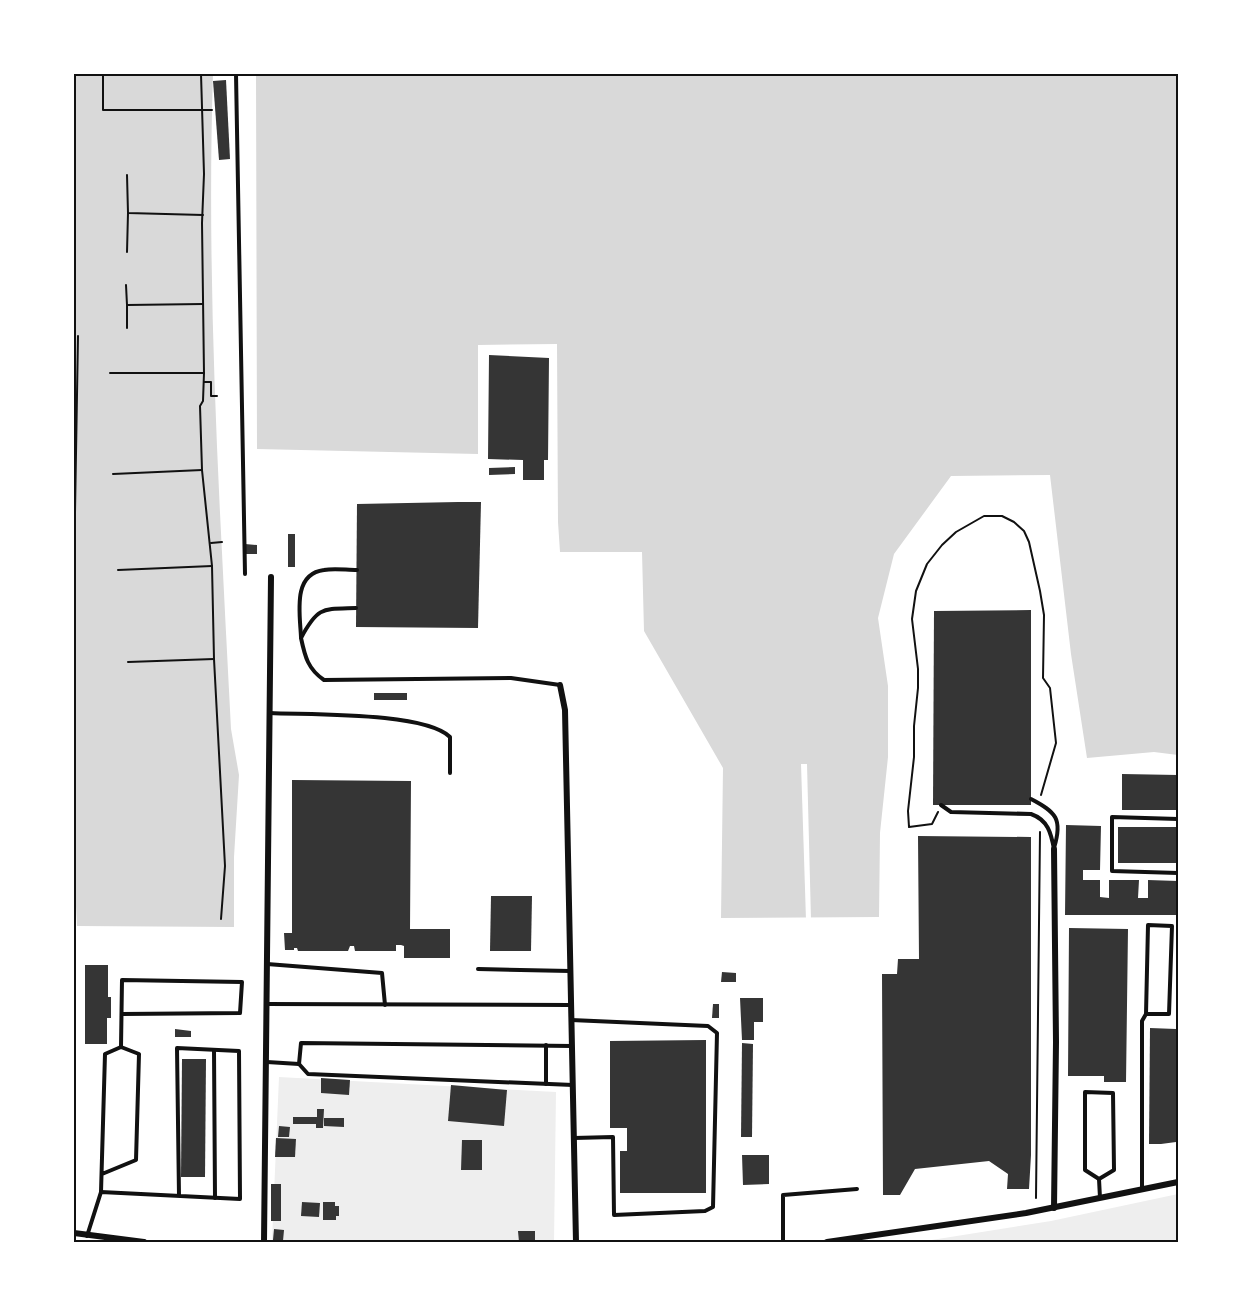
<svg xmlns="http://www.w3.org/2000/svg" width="1252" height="1316" font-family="Jost,sans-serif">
  <rect width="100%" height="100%" fill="#fff"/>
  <g fill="#eee">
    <path d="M 279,1077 L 556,1092 L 554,1242 L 272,1241 Z"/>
    <path d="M 1178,1194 L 1178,1242 L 919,1242 L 1051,1221 Z"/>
  </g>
  <g fill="#d9d9d9">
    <path d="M 74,74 L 213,74 C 206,292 220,511 231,729 L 239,775 L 234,857 L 234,927 L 77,926 L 74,866 Z"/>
    <path d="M 256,74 L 1178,74 L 1178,755 L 1154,752 L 1087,758 L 1071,654 L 1050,475 L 951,476 L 894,554 L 878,618 L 888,686 L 888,757 L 880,833 L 879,917 L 721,918 L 723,768 L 644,631 L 642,552 L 560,552 L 558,522 L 557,344 L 478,345 L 478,454 L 257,449 Z"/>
  </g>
  <path fill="#fff" d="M 801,764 L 807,764 L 811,920 L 806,920 Z"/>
  <g fill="#353535">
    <path d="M 226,80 L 230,159 L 219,160 L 213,81 Z"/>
    <path d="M 489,355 L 549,358 L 548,460 L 544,460 L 544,480 L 523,480 L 523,460 L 488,459 Z"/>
    <path d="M 515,467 L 515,474 L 489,475 L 489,468 Z"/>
    <path d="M 458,502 L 481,502 L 478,628 L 356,627 L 357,504 Z"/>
    <rect x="288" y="534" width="7" height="33"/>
    <path d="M 245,544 L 257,545 L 257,554 L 245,554 Z"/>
    <path d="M 1031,610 L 1031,805 L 933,805 L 934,611 Z"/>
    <rect x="374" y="693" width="33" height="7"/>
    <path d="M 1122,774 L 1178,775 L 1178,810 L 1122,810 Z"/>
    <path d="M 292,780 L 411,781 L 410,929 L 450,929 L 450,958 L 404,958 L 404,946 L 401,945 L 396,945 L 396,951 L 355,951 L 354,946 L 350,946 L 348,951 L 298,951 L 297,948 L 294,948 L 294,950 L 285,950 L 284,933 L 292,933 Z"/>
    <path d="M 1066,825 L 1101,826 L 1100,870 L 1083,870 L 1083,880 L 1100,880 L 1100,897 L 1109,898 L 1109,880 L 1139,880 L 1138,898 L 1148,898 L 1148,880 L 1178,881 L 1178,915 L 1065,915 Z"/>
    <rect x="1118" y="827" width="60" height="36"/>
    <path d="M 918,836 L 1031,837 L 1031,1155 L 1029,1189 L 1007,1189 L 1008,1174 L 989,1161 L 915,1169 L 900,1195 L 883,1195 L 882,974 L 897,974 L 898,959 L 919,959 Z"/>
    <path d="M 491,896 L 532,896 L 531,951 L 490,951 Z"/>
    <path d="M 1069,928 L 1128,929 L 1126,1082 L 1104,1082 L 1104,1076 L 1068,1076 Z"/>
    <path d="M 85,965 L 108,965 L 108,997 L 111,997 L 111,1018 L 107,1018 L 107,1044 L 85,1044 Z"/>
    <path d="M 722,972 L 736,973 L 736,982 L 721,982 Z"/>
    <path d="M 740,998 L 763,998 L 763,1022 L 754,1022 L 754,1040 L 742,1040 Z"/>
    <path d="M 713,1004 L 719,1004 L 719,1018 L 712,1018 Z"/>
    <path d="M 1150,1028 L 1176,1029 L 1177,1035 L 1176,1142 L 1161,1144 L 1149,1144 Z"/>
    <path d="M 175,1029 L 191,1031 L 191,1037 L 175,1037 Z"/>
    <path d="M 706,1040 L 706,1193 L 620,1193 L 620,1151 L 627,1151 L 627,1128 L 610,1128 L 610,1041 Z"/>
    <path d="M 742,1043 L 753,1044 L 752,1137 L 741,1137 Z"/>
    <path d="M 182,1059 L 206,1059 L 205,1177 L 181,1177 Z"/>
    <path d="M 321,1078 L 350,1080 L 349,1095 L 321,1093 Z"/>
    <path d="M 451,1085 L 507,1090 L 504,1126 L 448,1121 Z"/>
    <path d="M 317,1109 L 324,1109 L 323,1128 L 316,1128 L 316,1124 L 293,1124 L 293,1117 L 317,1117 Z"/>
    <path d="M 324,1118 L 344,1118 L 344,1127 L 324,1126 Z"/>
    <path d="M 279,1126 L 290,1127 L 289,1137 L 278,1137 Z"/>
    <path d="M 276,1138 L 296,1139 L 295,1157 L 275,1157 Z"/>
    <path d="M 462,1140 L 482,1140 L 482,1170 L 461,1170 Z"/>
    <path d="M 742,1155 L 769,1155 L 769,1184 L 743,1185 Z"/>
    <rect x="271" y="1184" width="10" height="37"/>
    <path d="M 302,1202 L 320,1203 L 319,1217 L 301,1216 Z"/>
    <path d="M 323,1202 L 335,1202 L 335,1206 L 339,1206 L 339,1216 L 336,1216 L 336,1220 L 323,1220 Z"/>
    <path d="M 274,1229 L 284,1230 L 283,1241 L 273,1240 Z"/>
    <path d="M 518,1231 L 535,1231 L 535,1242 L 519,1242 Z"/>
  </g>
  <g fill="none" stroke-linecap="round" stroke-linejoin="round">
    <g stroke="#111" stroke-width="2">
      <path d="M 103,74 L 103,110 L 212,110"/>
      <path d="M 201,74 L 204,174 L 202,223 L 204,373 L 203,401 L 200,406 L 202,470 L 212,566 L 214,659 L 225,866 L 221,919"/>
      <path d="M 127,175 L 128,213 L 203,215"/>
      <path d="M 127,252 L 128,213"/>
      <path d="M 126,285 L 127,305 L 203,304"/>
      <path d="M 127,305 L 127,328"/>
      <path d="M 110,373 L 204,373"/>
      <path d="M 204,382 L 211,382 L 211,396 L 217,396"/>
      <path d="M 113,474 L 202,470"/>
      <path d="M 211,543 L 222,542"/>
      <path d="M 118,570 L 212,566"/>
      <path d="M 74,571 L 78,336"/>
      <path d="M 128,662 L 214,659"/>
      <path d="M 938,812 L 932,824 L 909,827 L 908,811 L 914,757 L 914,726 L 918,688 L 918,669 L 912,619 L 916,591 L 927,564 L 942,545 L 956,532 L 984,516 L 1002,516 L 1014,522 L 1024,531 L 1029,542 L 1040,591 L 1044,615 L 1043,678 L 1050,688 L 1056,743 L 1041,795"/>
      <path d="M 1036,1198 L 1040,832"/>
    </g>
    <g stroke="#111" stroke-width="4">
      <path d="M 236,74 L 245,574"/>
      <path d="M 356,608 C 323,609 318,606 301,638 C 305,657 308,669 324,680 L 511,678 L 560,685"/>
      <path d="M 301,637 C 300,614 292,574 324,570 C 334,568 346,570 357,570"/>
      <path d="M 270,713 C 310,715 424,712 450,737 L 450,773"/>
      <path d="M 1031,799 C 1056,812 1063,819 1054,848"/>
      <path d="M 941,805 L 951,812 L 1031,814 C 1048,820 1051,833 1054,849"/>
      <path d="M 1178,819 L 1112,817 L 1112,871 L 1178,873"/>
      <path d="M 267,964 L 382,973 L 385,1005"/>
      <path d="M 478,969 L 570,971"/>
      <path d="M 266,1004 L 570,1005"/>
      <path d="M 571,1020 L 708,1026 L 717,1033 L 713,1207 L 705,1211 L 614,1215 L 613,1137 L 574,1138"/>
      <path d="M 546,1045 L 546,1084"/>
      <path d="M 121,1047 L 122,980 L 242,982 L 240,1013 L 122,1014"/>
      <path d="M 214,1050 L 215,1198"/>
      <path d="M 267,1062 L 299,1064 L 308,1074 L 573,1085"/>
      <path d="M 299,1064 L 301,1043 L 572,1046"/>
      <path d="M 1085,1092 L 1113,1093 L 1114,1170 L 1099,1179 L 1085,1170 Z"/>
      <path d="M 1099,1179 L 1100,1198"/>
      <path d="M 1142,1189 L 1142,1021 L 1146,1014 L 1148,925 L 1172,926 L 1169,1014 L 1146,1014"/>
      <path d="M 101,1192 L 105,1054 L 121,1047 L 139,1054 L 136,1160 L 102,1174"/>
      <path d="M 87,1236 L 101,1192 L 240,1199 L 239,1051 L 177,1048 L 179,1196"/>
      <path d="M 783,1242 L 783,1195 L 857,1189"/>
    </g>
    <g stroke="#111" stroke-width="6">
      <path d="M 560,685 L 565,710 L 576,1242"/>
      <path d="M 1054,1208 L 1056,1042 L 1054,849"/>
      <path d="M 74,1233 L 144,1242"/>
      <path d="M 264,1242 L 271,577"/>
      <path d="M 827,1242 L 1026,1213 L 1178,1182"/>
    </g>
  </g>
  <rect width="1252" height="1316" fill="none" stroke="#ffffff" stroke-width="150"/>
  <rect x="75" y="75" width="1102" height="1166" fill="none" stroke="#111" stroke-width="2"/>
</svg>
